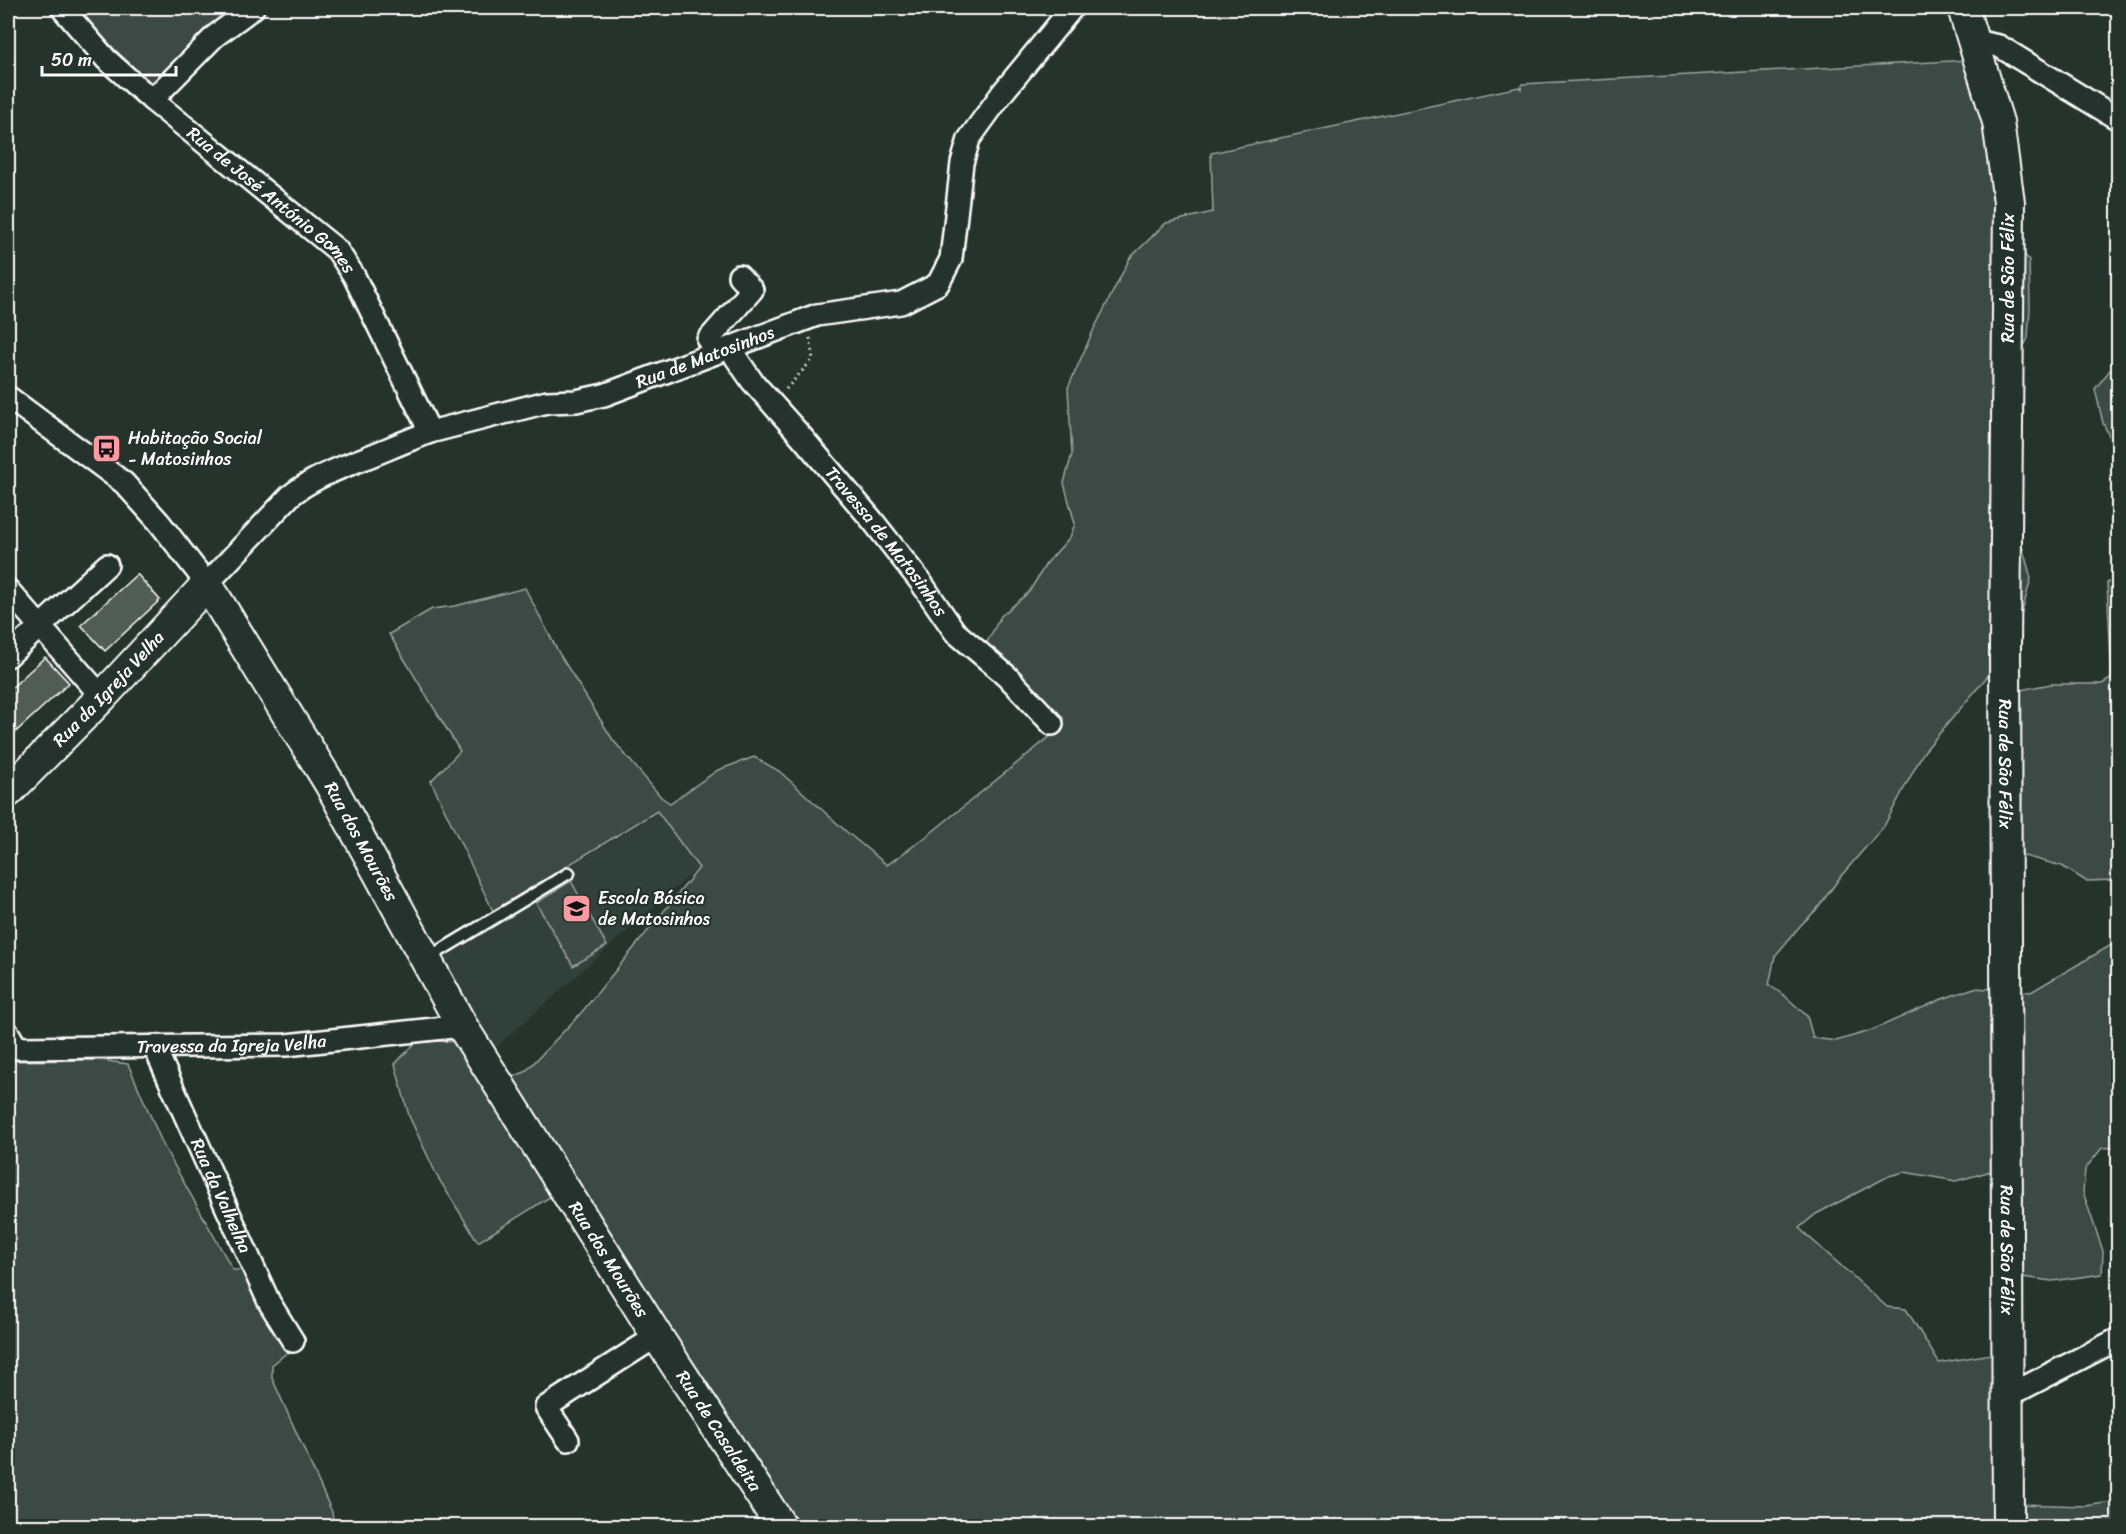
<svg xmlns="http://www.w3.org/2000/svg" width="2126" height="1534" font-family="Sriracha,sans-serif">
  <rect width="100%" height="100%" fill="#26332d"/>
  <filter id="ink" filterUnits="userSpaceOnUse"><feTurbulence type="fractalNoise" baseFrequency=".0167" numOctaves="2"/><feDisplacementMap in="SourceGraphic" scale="12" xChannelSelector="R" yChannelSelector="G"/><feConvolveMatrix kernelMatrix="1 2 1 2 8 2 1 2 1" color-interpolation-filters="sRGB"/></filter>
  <g filter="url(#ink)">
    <path fill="#333f3a" d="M 658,813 L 698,868 L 492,1051 L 434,948 Z"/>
    <g fill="#3e4944" stroke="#9ea4a2" stroke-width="1.5">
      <path d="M 72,8 L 246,8 L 159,92 Z"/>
      <path d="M 1988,59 L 2025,255 L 2029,260 L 2030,308 L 2028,338 L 2012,369 L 2007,493 L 2031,578 L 2013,646 L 1923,753 L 1884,826 L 1841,876 L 1817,909 L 1800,926 L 1775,956 L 1769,985 L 1785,996 L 1807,1016 L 1813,1038 L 1836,1041 L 1870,1031 L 1942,999 L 1974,988 L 2031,992 L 2118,941 L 2118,1147 L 2102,1148 L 2085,1169 L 2083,1192 L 2103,1251 L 2102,1274 L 2052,1281 L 2022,1277 L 2013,1165 L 1956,1181 L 1904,1172 L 1889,1176 L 1816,1214 L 1799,1228 L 1887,1307 L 1906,1309 L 1939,1363 L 1996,1353 L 2019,1504 L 2086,1506 L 2118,1501 L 2118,1526 L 2019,1526 L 1996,1519 L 1989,1526 L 798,1526 L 633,1270 L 572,1183 L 478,1242 L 437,1176 L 409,1116 L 395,1064 L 418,1040 L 459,1042 L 510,1078 L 525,1072 L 581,1013 L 699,868 L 657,811 L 493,911 L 431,781 L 460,751 L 389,634 L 432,609 L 455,606 L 525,588 L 560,655 L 613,740 L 661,797 L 670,803 L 718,770 L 754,757 L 779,771 L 849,834 L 887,865 L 927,836 L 1053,734 L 1059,713 L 986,644 L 1001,616 L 1029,592 L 1046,564 L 1070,537 L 1075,524 L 1064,483 L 1072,454 L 1068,388 L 1093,331 L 1130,258 L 1166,223 L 1213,212 L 1211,153 L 1519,87 L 1521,89 L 1522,84 Z"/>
      <path d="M 2110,370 L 2118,370 L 2118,454 L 2103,423 L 2095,389 Z"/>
      <path d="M 2118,576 L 2118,880 L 2086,881 L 2062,866 L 2020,855 L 2015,691 L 2051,684 L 2102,684 L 2112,678 L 2107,583 Z"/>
      <path d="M 571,881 L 607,946 L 573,966 L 536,903 Z"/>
      <path d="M 8,1053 L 11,1061 L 100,1060 L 128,1064 L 164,1147 L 233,1270 L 246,1270 L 290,1350 L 272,1365 L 272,1378 L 332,1512 L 334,1526 L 8,1526 Z"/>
    </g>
    <g fill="#515c57" stroke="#fff" stroke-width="1.5">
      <path d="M 137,574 L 160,600 L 105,651 L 81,625 Z"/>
      <path d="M 45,657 L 69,683 L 8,739 L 8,691 Z"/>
    </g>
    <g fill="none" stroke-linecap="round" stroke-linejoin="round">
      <defs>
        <path id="lane" d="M 428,958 L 569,873"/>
        <g id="street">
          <path id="s1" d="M 62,8 L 106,59 L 152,100 L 337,250 L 354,276 L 430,432"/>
          <path d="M 1974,41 L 1999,46 L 2118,119"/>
          <path d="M 152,100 L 215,36 L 253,8"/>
          <path d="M 708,340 L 752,290 L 739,276"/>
          <path id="s2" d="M 730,349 L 752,381 L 801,436 L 872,520 L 920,581 L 955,632 L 1007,676 L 1052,724"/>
          <path id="s3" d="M 8,397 L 124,483 L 159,522 L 207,584 L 290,496 C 311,479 335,470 360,460 C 383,451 406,441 430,432 L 547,402 L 576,401 L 604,395 L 817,315 L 901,303 L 938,284 L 951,259 L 962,163 L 969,139 L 1003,92 L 1072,8"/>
          <path d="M 8,590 L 102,697"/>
          <path d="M 8,656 L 107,565"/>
          <path id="s4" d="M 8,1033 L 17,1048 L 286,1045 L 462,1026"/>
          <path id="s5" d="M 154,1046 L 269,1302 L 293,1341"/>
          <path d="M 2006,1397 L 2118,1339"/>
          <path d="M 568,1440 L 546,1407 L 657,1336"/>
        </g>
        <g id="secondary">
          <path id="s6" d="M 1963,8 L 1998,122 L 2009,202 L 2005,648 L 2008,1526"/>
          <path id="s7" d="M 8,792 L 102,697 L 207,584 L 330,784 L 462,1026 L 657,1336 L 781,1526"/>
        </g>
      </defs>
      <use href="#lane" stroke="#fff" stroke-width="15"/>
      <use href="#street" stroke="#fff" stroke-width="26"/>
      <use href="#secondary" stroke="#fff" stroke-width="34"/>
      <path stroke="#fff" stroke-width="3" stroke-dasharray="1.5 4.5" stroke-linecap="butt" d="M 786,389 L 813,359 L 810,338"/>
      <use href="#lane" stroke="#26332d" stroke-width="10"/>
      <use href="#street" stroke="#26332d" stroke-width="21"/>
      <use href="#secondary" stroke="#26332d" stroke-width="30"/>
    </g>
  </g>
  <defs>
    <symbol id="bus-square" viewBox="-11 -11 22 22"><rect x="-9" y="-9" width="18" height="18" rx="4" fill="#ff9aa2" stroke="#26332d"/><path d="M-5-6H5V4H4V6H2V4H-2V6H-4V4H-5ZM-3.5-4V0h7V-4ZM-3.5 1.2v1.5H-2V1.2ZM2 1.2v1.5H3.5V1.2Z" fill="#111"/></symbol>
    <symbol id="school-square" viewBox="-11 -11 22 22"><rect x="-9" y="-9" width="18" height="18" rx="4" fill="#ff9aa2" stroke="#26332d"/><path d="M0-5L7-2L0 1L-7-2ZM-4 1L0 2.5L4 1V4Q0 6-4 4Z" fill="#111"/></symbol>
  </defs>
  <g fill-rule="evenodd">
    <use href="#bus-square" x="90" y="432" width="33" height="33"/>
    <use href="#school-square" x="560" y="892" width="33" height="33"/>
  </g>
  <g text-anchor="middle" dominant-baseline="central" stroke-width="4.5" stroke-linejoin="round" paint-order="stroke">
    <g font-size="18" fill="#fff" stroke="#26332d">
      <text stroke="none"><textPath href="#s1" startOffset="285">Rua de José António Gomes</textPath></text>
      <text transform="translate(2008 278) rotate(-90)">Rua de São Félix</text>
      <text stroke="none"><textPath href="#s3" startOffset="837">Rua de Matosinhos</textPath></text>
      <text stroke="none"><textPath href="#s2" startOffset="248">Travessa de Matosinhos</textPath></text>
      <text stroke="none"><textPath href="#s7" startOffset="144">Rua da Igreja Velha</textPath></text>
      <text stroke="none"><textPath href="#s6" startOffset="762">Rua de São Félix</textPath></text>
      <text stroke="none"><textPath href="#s7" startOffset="588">Rua dos Mourões</textPath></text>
      <text stroke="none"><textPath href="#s4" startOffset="232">Travessa da Igreja Velha</textPath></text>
      <text stroke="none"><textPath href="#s5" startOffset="164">Rua da Valhelha</textPath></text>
      <text stroke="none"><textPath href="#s6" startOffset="1248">Rua de São Félix</textPath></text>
      <text stroke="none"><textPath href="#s7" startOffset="1074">Rua dos Mourões</textPath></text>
      <text stroke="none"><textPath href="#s7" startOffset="1278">Rua de Casaldeita</textPath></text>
    </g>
    <g font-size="18" fill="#fff" stroke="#26332d" text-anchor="start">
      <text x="128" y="438">Habitação Social<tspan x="128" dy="21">- Matosinhos</tspan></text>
      <text x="598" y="898">Escola Básica<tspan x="598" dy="21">de Matosinhos</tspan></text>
    </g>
  </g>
  <rect width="2126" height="1534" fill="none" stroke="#26332d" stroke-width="30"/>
  <rect x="15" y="15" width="2096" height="1504" fill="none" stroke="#fff" stroke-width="2" filter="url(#ink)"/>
  <path d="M42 66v9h134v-9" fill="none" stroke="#ffffff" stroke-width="3"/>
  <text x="51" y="66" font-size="18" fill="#ffffff" stroke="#26332d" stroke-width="4.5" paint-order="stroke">50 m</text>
</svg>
